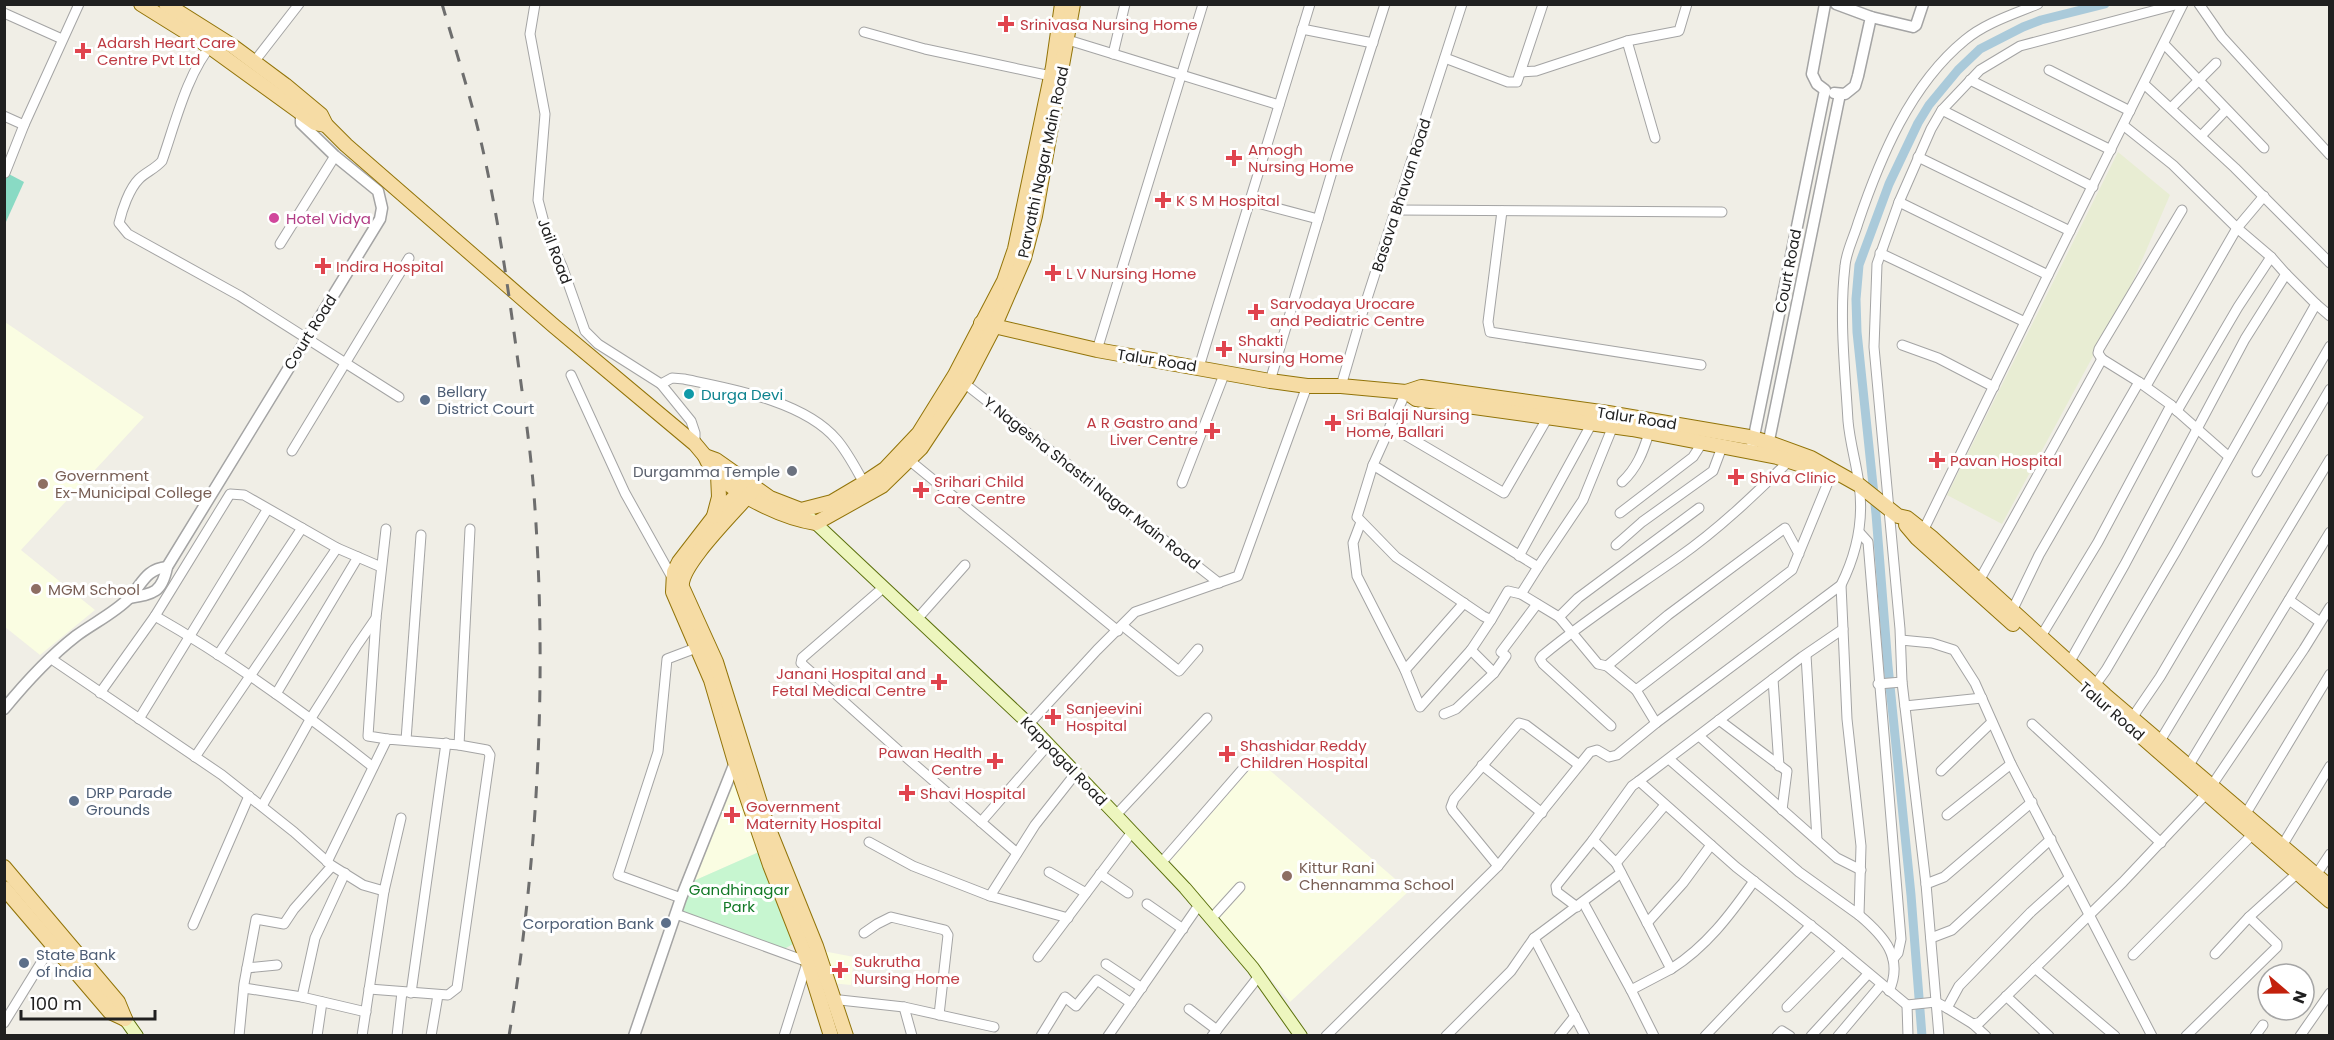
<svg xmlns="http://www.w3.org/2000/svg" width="2334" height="1040" font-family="Poppins,sans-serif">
  <rect width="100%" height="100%" fill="#f0eee6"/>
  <g fill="#fafde2">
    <path d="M 5,322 L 144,417 L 21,550 L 95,610 L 40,655 L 5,627 Z"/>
    <path d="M 1258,760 L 1409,891 L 1290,1002 L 1170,861 Z"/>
    <path d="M 733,777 L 759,852 L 689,883 Z"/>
    <path d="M 823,951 L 854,957 L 851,985 L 831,983 Z"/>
  </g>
  <path fill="#e8edd3" d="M 2118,152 L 2170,195 L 2130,288 L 2002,524 L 1947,495 Z"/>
  <path fill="#c7f6d0" d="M 759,852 L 795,943 L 784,949 L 678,912 L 689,883 Z"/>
  <path fill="#89dac4" d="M 5,172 L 24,182 L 5,224 Z"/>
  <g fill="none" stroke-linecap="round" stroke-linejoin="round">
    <path stroke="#aacada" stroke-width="9" d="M 1922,1036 L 1911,895 L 1888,666 L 1876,514 L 1857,332 L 1856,299 L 1859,265 L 1889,184 L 1918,123 L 1929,105 L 1958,70 L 1980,49 L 2023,27 L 2041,20 L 2105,4"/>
    <defs>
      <g id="minor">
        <path d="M 535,4 L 530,34 L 545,114 L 538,200 L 547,234 L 562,266 L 585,331 L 598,344 L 661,384 L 691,421 L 695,433 L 695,444"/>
        <path d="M 2199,4 L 2222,37 L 2330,155"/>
        <path d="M 4,13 L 62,39"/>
        <path d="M 1302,29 L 1373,43"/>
        <path d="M 864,32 L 925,49 L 1051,76"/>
        <path d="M 1068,40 L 1279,105"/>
        <path d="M 1627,41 L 1655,138"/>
        <path d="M 213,43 C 187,73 175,124 162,161 C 155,169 146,172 139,179 C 129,189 122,210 119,223 L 128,234 L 240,296 L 399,397"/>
        <path d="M 2164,44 L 2264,148"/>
        <path d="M 1113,54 L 1125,4"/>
        <path d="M 1445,58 L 1508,82 L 1517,82 L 1543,4"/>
        <path d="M 254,62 L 299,4"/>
        <path d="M 2049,70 L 2130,111"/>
        <path d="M 1522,72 L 1536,71 L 1627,41 L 1679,31 L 1687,4"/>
        <path d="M 1970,80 L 2111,150"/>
        <path d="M 2144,84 L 2235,168 L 2330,263"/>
        <path d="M 2171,108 L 2216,63"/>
        <path d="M 1942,110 L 2093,187"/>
        <path d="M 4,116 L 24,125"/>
        <path d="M 2123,125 L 2173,165 L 2237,228 L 2264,196"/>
        <path d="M 2201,136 L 2226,110"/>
        <path d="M 1918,157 L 2070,231"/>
        <path d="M 5,173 L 24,125 L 79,4"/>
        <path d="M 1250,201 L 1318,219"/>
        <path d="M 1899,202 L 2048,275"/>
        <path d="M 1396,210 L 1722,212"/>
        <path d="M 1502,211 L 1488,322 L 1490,332 L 1701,365"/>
        <path d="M 280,244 L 335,156"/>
        <path d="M 1880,253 L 2025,322"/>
        <path d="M 2316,304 L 2330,316"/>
        <path d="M 1902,345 L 1938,358 L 1994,387"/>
        <path d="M 1097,350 L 1203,4"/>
        <path d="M 2102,359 L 2098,353 L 2099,349 L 2182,210"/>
        <path d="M 1199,367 L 1310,4"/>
        <path d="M 571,375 L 625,493 L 673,579"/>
        <path d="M 1270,381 L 1337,155 L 1385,4"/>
        <path d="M 964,383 L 1219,583"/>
        <path d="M 661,384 L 672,378 L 684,379 C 732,389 804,401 837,440 C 848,453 856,469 864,483"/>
        <path d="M 1341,386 L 1362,314 L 1462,4"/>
        <path d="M 2146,386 L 2237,228 L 2271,257"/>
        <path d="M 1406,392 L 1373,465 L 1538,567 L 1583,500 L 1613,426"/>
        <path d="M 2177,411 L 2228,456"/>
        <path d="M 1390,426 L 1504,493 L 1548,417"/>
        <path d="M 292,451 L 409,258"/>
        <path d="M 909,460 L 1118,631"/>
        <path d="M 1373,465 L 1357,517 L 1396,557 L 1483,616 L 1491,620 L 1508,591 L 1521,594 L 1538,567"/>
        <path d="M 2257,472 L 2330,346"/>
        <path d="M 1622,482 C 1637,468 1643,452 1649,433"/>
        <path d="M 1182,483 L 1225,372"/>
        <path d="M 1620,513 L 1693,457 L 1702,443"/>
        <path d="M 1361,522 L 1353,543 L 1357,576 L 1405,670 L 1420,707 L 1471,650"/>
        <path d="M 1923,531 L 2048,275 L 2183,4"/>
        <path d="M 1859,532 L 1868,542 L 1901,939 L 1898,953 L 1893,959"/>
        <path d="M 1616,545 L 1642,522 L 1713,471 L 1722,447"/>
        <path d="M 1799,554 L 1785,528 L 1668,615 L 1607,666 L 1636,690 L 1792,570 L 1831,475"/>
        <path d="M 1519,556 L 1592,423"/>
        <path d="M 1979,581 L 2102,359 L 2139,382 L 2171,405"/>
        <path d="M 1841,585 L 1843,629"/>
        <path d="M 884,587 L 802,658 L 801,663 L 907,758 L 1017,853"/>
        <path d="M 1521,594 L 1559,617 L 1598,664 L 1607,666"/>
        <path d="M 2289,600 L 2320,622"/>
        <path d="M 2012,611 L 2039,555 L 2139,382"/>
        <path d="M 155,616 C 232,660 304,712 373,767"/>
        <path d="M 1559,617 L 1578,598 L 1699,508"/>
        <path d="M 376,618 L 368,736 L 387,739"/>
        <path d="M 918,618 L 965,565"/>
        <path d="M 1491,620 L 1471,650 L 1494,673 L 1506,656 L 1501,652 L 1537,604"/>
        <path d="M 1123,626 L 1179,671 L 1198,649"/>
        <path d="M 2040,638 L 2098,542 L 2171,405 L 2177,411 L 2238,307 L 2271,257 L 2286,274"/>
        <path d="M 1901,640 L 1932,643 L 1954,650 L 1975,683 L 2011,764 L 2152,1036"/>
        <path d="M 218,655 L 302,528"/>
        <path d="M 1806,655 L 1817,840"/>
        <path d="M 50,658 L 222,775 L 294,832 L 331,865 L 363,885 L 384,891"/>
        <path d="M 2069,663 L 2125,564 L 2245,339 L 2286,274 L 2316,304 L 2176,551 L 2106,670 L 2090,692"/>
        <path d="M 1405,670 L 1464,603"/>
        <path d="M 1773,679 L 1779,766"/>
        <path d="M 1878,684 L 1902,682"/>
        <path d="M 1636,690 L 1656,723"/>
        <path d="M 100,693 L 155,616 L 230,494 L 244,495 L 337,548 L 381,567"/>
        <path d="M 276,694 L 358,557"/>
        <path d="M 1905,706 L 1982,698"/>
        <path d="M 1444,714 L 1456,709 L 1494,673"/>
        <path d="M 2132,718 L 2160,677 L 2330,389"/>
        <path d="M 139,719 L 267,510"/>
        <path d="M 1719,720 L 1787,771 L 1782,810"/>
        <path d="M 1029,724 L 1097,650 L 1135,612 L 1238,576 L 1307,386"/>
        <path d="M 2032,724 L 2161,843"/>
        <path d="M 1611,726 L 1543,664 L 1540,659 L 1542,656 C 1585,620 1632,590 1679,557 C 1719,529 1754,495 1789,461"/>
        <path d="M 1699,736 L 1837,858 L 1861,870"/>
        <path d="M 406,740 L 421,535"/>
        <path d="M 2160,741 L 2330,459"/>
        <path d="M 459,745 L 470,529"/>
        <path d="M 195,757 L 337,548"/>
        <path d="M 1669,759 L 1799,872 L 1859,915 L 1861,846 L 1847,719 L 1843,629 L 1802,657 L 1639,781 L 1736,867 L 1823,935 L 1907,1005 L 1936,1002 L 1947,1008 L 1959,986 L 2031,912 L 2069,878"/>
        <path d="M 1482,765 L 1542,813"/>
        <path d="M 2189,765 L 2330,532"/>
        <path d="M 1941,771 L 1992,722"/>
        <path d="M 1639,781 L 1632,786 L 1593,840 L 1616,863 L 1665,805"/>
        <path d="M 262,806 L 311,718 L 356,647 L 376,618 L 386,529"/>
        <path d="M 1116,815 L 1207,718"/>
        <path d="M 1947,815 L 2011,764"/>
        <path d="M 2245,815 L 2330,674"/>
        <path d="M 981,822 L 1048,745"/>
        <path d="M 869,842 L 913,866 L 990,896 L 1035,825 L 1076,773"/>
        <path d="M 2282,846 L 2330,766"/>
        <path d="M 327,862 L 387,739 L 459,745 L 487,750 L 490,755 L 457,988 L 448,995 L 369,989"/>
        <path d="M 1161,863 L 1248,763"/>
        <path d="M 1616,863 L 1671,969 C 1706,947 1730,915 1754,881"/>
        <path d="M 1498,866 L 1453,811 L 1451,807 L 1454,799 L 1519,723 L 1526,725 L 1579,765"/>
        <path d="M 1049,872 L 1086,893"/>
        <path d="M 1100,874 L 1128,893"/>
        <path d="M 2316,875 L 2330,854"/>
        <path d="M 1926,884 L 1944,877 L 2032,802"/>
        <path d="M 990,896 L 1068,918"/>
        <path d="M 681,898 L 618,875 L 658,752 L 667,659 L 696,648"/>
        <path d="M 1583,902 L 1631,990"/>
        <path d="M 1147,904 L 1183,929"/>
        <path d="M 1577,907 L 1557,892 L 1556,886 L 1593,840"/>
        <path d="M 676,914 L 808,962"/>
        <path d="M 1859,915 C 1884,936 1904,958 1889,991"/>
        <path d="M 1211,919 L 1240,887"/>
        <path d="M 1647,923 L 1683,883 L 1711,845"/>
        <path d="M 193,925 L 249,796"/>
        <path d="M 864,933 L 877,924 L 891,917 L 945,930 L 948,935 L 939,1015"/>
        <path d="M 1931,938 L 1952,930 L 2051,839"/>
        <path d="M 2215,954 L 2249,917 L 2301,870"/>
        <path d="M 2133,955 L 2253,834"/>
        <path d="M 1038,957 L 1132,832"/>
        <path d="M 1106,964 L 1142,988"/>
        <path d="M 247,968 L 277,965"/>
        <path d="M 2035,968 L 2115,1036"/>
        <path d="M 244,988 L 302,997 L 366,1012"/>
        <path d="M 411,993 L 446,743"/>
        <path d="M 2006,996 L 2049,1036"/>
        <path d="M 302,997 L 315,938 L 345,873"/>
        <path d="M 831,999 L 904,1007 L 994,1027"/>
        <path d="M 1907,1005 L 1908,1036"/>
        <path d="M 904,1007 L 912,1036"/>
        <path d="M 1787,1007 L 1842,951"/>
        <path d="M 1947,1008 L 1973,1024 L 1980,1022 L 2123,882 L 2206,794 L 2304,649 L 2330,607"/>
        <path d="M 1189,1009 L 1217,1030"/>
        <path d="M 4,1023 L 52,945"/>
        <path d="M 1973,1024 L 1986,1036"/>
        <path d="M 239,1036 L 244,984 L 256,919 L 284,924 L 294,909 L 332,866"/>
        <path d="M 317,1036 L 322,1002"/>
        <path d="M 362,1036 L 384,891 L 401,818"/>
        <path d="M 397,1036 L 402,992"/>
        <path d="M 431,1036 L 438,995"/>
        <path d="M 784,1036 L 807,963"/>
        <path d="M 1041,1036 L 1065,997 L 1076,1006 L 1097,980 L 1131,1003"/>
        <path d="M 1108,1036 L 1199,905"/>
        <path d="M 1212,1036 L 1259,976"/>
        <path d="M 1326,1036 L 1498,866 L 1590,752 L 1597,750 L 1609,757 L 1617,755 L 1656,723 L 1841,585 C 1857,553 1864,519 1859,484 C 1856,462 1850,443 1848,421 C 1845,369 1839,318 1845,266 C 1846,252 1854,237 1858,223 C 1880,158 1910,85 1965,40 C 1985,23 2014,14 2038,4"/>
        <path d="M 1446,1036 L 1511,971 L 1534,938"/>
        <path d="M 1559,1036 L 1575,1016"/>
        <path d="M 1585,1036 L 1534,938 L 1621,873"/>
        <path d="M 1654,1036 L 1631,990 L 1671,969"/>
        <path d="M 1705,1036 L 1811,925"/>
        <path d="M 1777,1036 L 1782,1031 L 1790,1036"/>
        <path d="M 1811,1036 L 1868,974"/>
        <path d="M 1838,1036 L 1881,985"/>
        <path d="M 1939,1036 L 1926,884 L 1902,682 L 1900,629 L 1874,347 L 1877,264 L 1899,202 L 1931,129 L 1942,110 L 1980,70 L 2020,46 L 2179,4"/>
        <path d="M 2186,1036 L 2277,947 L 2277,944 L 2249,917"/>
        <path d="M 2255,1036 L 2263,1025"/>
        <path d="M 2300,1036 L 2330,993"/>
      </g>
      <g id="tertiary">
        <path d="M 1871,17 L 1913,27 L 1916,25 L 1923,4"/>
        <path d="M 1834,93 L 1845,94 L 1855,86 L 1858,76 L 1871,17 L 1836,4"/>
        <path d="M 1752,446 L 1825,90 L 1817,84 L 1812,74 L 1825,4"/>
        <path d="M 1767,450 L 1840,94"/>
        <path d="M 129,598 C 153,594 162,593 167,567 L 380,219 L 382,208 L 378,191 L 335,156 L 301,123 L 301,113"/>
        <path d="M 4,709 C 26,682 49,657 76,636 C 92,624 116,612 129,598 C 142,585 145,569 167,567"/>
        <path d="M 634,1036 L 681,898 L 736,760"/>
      </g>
      <g id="secondary">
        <path d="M 809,517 L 1029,724 L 1116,815 L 1185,888 L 1253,968 L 1301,1036"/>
        <path d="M 125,1019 L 137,1036"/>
      </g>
      <g id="primary">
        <path d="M 141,4 L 210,47 L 315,123 L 326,125"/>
        <path d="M 166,4 L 231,45 L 285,85 L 321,115 L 326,125 L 346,145 L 554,326 L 695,444 L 705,456 L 716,460 L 770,498 L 801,510 L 832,502 L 864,483 L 885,469 L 919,433 L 955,375 L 1004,281 L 1015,249 L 1053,67 L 1062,4"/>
        <path d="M 981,323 L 1097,350 L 1270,381 L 1307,386 L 1341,386 L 1406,392 L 1421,387 L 1608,413 L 1749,437 L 1770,443 L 1811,458 L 1859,485 L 1898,516 L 1907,518 L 1931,537 L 2105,695 L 2330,887"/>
        <path d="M 1406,392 L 1416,399 L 1632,429 L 1777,457 L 1823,472"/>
        <path d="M 705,456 C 718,489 782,518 816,523 L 882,486 L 921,448 L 968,377 L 994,327 L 1024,258 L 1035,216 L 1073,4"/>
        <path d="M 746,486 L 713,518 L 679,562 L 674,572 L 673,592 L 711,680 L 735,762 L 770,865 L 808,962 L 831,1036"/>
        <path d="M 753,490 C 738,509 679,565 682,587 L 716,662 L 766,822 L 816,946 L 846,1036"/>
        <path d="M 714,516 L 719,497 L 718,475"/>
        <path d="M 1906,525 L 1917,538 L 2013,624"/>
        <path d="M 2142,737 L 2330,901"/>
        <path d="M 4,867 L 118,1002 L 125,1019"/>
        <path d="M 4,888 L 110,1012 L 125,1019"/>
      </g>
    </defs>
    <use href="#minor" stroke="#a4a4a4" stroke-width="11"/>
    <use href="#tertiary" stroke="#a4a4a4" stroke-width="13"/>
    <use href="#secondary" stroke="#5b710c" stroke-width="14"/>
    <use href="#primary" stroke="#927409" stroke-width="16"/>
    <use href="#minor" stroke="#fff" stroke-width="9"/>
    <use href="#tertiary" stroke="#fff" stroke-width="10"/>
    <use href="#secondary" stroke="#edf6be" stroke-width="12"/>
    <use href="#primary" stroke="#f6dca5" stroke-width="14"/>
    <path stroke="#6e6e6e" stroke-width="3" stroke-dasharray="12 12" stroke-linecap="butt" d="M 442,4 C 456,51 471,98 482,146 C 497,212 507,280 516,347 C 522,392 529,437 533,482 C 548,666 539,854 509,1036"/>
  </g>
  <g fill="#e0444e" stroke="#fff" stroke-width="2">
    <path d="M1003 15h6v6h6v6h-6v6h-6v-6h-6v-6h6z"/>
    <path d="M80 42h6v6h6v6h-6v6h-6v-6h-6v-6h6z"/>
    <path d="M1231 149h6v6h6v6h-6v6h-6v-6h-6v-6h6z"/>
    <path d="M1160 191h6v6h6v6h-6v6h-6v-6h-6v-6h6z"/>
    <path d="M320 257h6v6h6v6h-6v6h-6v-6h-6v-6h6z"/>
    <path d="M1050 264h6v6h6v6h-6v6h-6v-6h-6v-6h6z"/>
    <path d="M1253 303h6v6h6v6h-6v6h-6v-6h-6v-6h6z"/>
    <path d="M1221 340h6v6h6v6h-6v6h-6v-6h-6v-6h6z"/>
    <path d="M1330 414h6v6h6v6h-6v6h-6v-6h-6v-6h6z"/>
    <path d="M1209 422h6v6h6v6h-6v6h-6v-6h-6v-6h6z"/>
    <path d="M1934 451h6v6h6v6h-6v6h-6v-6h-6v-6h6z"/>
    <path d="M1733 468h6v6h6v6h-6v6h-6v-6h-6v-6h6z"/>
    <path d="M918 481h6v6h6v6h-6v6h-6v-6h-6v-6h6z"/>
    <path d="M936 673h6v6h6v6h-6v6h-6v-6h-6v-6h6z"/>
    <path d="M1050 708h6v6h6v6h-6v6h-6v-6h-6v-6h6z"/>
    <path d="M1224 745h6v6h6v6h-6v6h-6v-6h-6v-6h6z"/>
    <path d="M992 752h6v6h6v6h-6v6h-6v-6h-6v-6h6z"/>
    <path d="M904 784h6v6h6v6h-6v6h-6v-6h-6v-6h6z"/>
    <path d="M729 806h6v6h6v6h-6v6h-6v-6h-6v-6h6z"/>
    <path d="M837 961h6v6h6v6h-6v6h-6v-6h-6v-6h6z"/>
  </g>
  <circle fill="#d1479c" stroke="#fff" stroke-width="2" cx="274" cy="218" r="6"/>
  <circle fill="#0f9aa8" stroke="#fff" stroke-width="2" cx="689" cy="394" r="6"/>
  <g fill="#5c6f8a" stroke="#fff" stroke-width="2">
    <circle cx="425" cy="400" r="6"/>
    <circle cx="74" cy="801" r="6"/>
    <circle cx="666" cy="923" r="6"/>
    <circle cx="24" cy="963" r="6"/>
  </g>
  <circle fill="#6b7280" stroke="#fff" stroke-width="2" cx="792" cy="471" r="6"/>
  <g fill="#8d6e63" stroke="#fff" stroke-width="2">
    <circle cx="43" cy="484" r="6"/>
    <circle cx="36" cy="589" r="6"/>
    <circle cx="1287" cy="876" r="6"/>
  </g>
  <g text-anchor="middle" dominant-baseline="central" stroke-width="6" stroke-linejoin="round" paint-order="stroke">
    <g font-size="15" fill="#be3a42" stroke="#fff" text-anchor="start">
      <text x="1020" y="24">Srinivasa Nursing Home</text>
      <text x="97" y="42">Adarsh Heart Care<tspan x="97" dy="17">Centre Pvt Ltd</tspan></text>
      <text x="1248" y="149">Amogh<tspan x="1248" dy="17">Nursing Home</tspan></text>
      <text x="1176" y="200">K S M Hospital</text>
      <text x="336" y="266">Indira Hospital</text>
      <text x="1066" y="273">L V Nursing Home</text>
      <text x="1270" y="303">Sarvodaya Urocare<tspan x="1270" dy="17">and Pediatric Centre</tspan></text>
      <text x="1238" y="340">Shakti<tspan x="1238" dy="17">Nursing Home</tspan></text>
      <text x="1346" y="414">Sri Balaji Nursing<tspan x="1346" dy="17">Home, Ballari</tspan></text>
      <text x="1198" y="422" text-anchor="end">A R Gastro and<tspan x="1198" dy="17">Liver Centre</tspan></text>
      <text x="1950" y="460">Pavan Hospital</text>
      <text x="1750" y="477">Shiva Clinic</text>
      <text x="934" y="481">Srihari Child<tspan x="934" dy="17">Care Centre</tspan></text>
      <text x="926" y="673" text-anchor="end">Janani Hospital and<tspan x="926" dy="17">Fetal Medical Centre</tspan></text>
      <text x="1066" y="708">Sanjeevini<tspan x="1066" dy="17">Hospital</tspan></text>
      <text x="1240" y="745">Shashidar Reddy<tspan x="1240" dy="17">Children Hospital</tspan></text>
      <text x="982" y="752" text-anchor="end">Pawan Health<tspan x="982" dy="17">Centre</tspan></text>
      <text x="920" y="793">Shavi Hospital</text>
      <text x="746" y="806">Government<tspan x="746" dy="17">Maternity Hospital</tspan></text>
      <text x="854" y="961">Sukrutha<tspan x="854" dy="17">Nursing Home</tspan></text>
    </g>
    <g font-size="15" fill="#202020" stroke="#fff">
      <text transform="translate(1043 162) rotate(-78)">Parvathi Nagar Main Road</text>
      <text transform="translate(1401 195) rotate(-72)">Basava Bhavan Road</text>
      <text transform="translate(555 251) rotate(69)">Jail Road</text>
      <text transform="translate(1788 271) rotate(-79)">Court Road</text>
      <text transform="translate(310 332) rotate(-58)">Court Road</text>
      <text transform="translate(1157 360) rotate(9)">Talur Road</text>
      <text transform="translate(1637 418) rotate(9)">Talur Road</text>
      <text transform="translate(1092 483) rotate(38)">Y Nagesha Shastri Nagar Main Road</text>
      <text transform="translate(2112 711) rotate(41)">Talur Road</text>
      <text transform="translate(1064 761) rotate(46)">Kappagal Road</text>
    </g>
    <g font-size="15" fill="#b23c85" stroke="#fff" text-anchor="start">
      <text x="286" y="218">Hotel Vidya</text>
    </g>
    <g font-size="15" fill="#4e5e75" stroke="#fff" text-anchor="start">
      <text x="437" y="391">Bellary<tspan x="437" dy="17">District Court</tspan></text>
      <text x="86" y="792">DRP Parade<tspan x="86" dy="17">Grounds</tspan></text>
      <text x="654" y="923" text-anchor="end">Corporation Bank</text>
      <text x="36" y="954">State Bank<tspan x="36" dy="17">of India</tspan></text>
    </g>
    <g font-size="15" fill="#0d838f" stroke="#fff" text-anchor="start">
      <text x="701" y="394">Durga Devi</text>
    </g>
    <g font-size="15" fill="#5b616d" stroke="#fff" text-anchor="end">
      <text x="780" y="471">Durgamma Temple</text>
    </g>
    <g font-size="15" fill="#785e54" stroke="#fff" text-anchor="start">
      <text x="55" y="475">Government<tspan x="55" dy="17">Ex-Municipal College</tspan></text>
      <text x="48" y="589">MGM School</text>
      <text x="1299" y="867">Kittur Rani<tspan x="1299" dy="17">Chennamma School</tspan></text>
    </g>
    <g font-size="15" fill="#127926" stroke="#fff">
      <text x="739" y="889">Gandhinagar<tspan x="739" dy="17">Park</tspan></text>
    </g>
  </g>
  <rect width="2334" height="1040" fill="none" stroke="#202020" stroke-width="12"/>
  <g transform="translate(2286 992) rotate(110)"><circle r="28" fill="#ffffff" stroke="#a6a6a6" stroke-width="1.5"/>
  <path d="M0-4.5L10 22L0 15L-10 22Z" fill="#c3210c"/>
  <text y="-9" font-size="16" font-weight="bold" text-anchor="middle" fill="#202020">N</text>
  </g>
  <path d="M21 1010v9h134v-9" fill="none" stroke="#202020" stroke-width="3"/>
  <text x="30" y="1010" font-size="18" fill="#202020" stroke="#ffffff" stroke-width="4.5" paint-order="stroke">100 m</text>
</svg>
